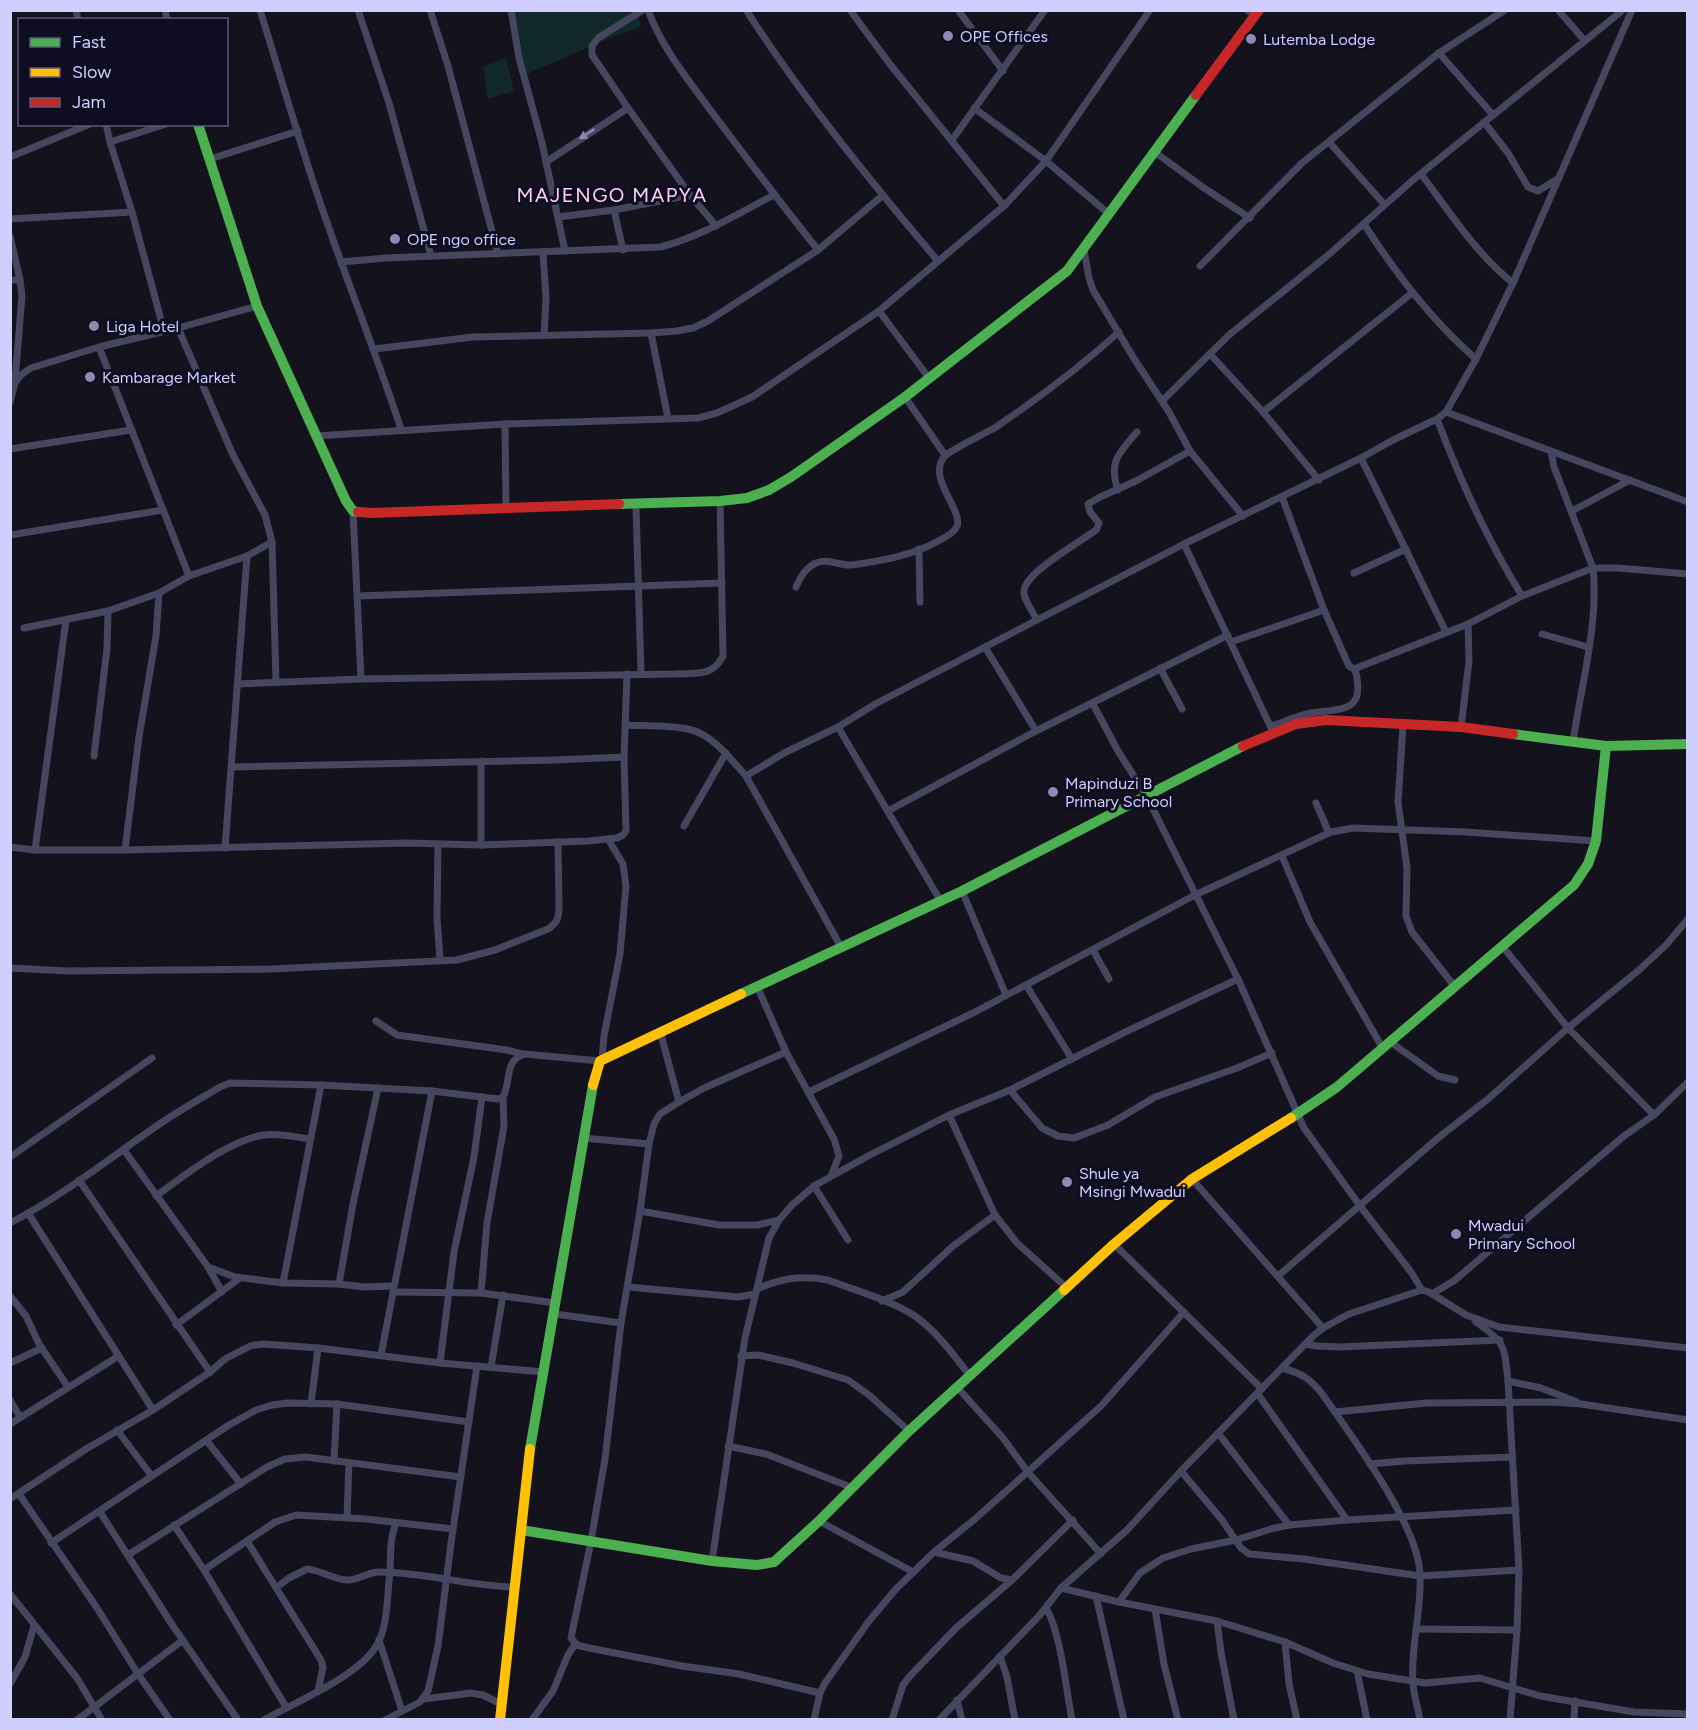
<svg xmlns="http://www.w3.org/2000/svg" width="1698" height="1730" font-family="Figtree,sans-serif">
  <rect width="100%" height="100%" fill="#13121d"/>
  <g fill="#102827">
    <path d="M 511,11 L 637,11 L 641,27 L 615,36 L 522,76 Z"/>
    <path d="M 506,58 L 514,91 L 488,99 L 483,67 Z"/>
  </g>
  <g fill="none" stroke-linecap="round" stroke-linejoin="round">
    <g stroke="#46475e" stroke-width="7">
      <path d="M 76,10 L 78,20"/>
      <path d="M 165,10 L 167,20"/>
      <path d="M 260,10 C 281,77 300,145 323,211 C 348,284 377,356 401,429"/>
      <path d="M 358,10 L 389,103 L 431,256"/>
      <path d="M 430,10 L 448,66 L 498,254"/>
      <path d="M 511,10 L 519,58 L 542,143 L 565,251"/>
      <path d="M 643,10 L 598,38 L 592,46 L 592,55 L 628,108 L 690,195 L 716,226"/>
      <path d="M 648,10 C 662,49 690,82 714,115 C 748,160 782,205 818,250"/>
      <path d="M 746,10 C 803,98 870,181 938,261"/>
      <path d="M 850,10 L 889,63 L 1004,206"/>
      <path d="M 958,10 L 1003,71"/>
      <path d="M 1247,10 L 1255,15"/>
      <path d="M 1558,10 L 1585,41"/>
      <path d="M 1439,53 L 1493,115"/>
      <path d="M 974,108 L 1046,161 L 1109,214"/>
      <path d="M 1484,122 L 1508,153 L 1528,187 L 1538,191 L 1559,178"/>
      <path d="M 106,124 L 110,142 L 132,212 L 164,331"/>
      <path d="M 952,140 L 1045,10"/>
      <path d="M 110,142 L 166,124"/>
      <path d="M 1329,142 L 1384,204"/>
      <path d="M 1156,153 L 1204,188 L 1250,218"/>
      <path d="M 10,157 L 90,124"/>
      <path d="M 210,159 L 298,131"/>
      <path d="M 546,162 L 628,108"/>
      <path d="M 1421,174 C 1449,211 1476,254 1513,283"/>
      <path d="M 614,210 L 623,250"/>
      <path d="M 558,217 L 614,210 L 690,195"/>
      <path d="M 10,219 L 132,212"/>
      <path d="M 1364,224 C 1396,274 1431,320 1476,359"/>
      <path d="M 10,236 L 20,280 L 22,296 L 15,380"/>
      <path d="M 1084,250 L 1089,278 L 1093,290 L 1133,357 L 1169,412 L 1190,451 L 1243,516"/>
      <path d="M 543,252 L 546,299 L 544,335"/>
      <path d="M 341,262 L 386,258 L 661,247 C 702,236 737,214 774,195"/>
      <path d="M 1200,266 L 1302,163 L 1439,53 L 1505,10"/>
      <path d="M 10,280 L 20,280"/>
      <path d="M 879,311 L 929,378"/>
      <path d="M 178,328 L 233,455 L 265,515 L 272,542 L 276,681"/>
      <path d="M 651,333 L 668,418"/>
      <path d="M 99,347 L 189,576"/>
      <path d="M 374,349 L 473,337 L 651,333 L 677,331 L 693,328 L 708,321 L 818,250 L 882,196"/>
      <path d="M 1210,354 L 1263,412 L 1319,480"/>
      <path d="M 905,397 L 945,455"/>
      <path d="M 1162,401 L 1229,335 L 1327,256 L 1413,180 L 1623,10"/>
      <path d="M 10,402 L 15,383 L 21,375 L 31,368 L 99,347 L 178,328 L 257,306"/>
      <path d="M 1263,412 L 1412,293"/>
      <path d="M 1446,412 L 1688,502"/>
      <path d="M 1437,419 C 1460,480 1488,541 1522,596"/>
      <path d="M 505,424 L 506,509"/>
      <path d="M 316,436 L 505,424 L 698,418 L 717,413 L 752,397 L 879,311 L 1004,206 L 1046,161 L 1150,10"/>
      <path d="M 10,449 L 131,430"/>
      <path d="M 1551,451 L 1554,467 L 1593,568 C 1599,623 1581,686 1573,742"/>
      <path d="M 1361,458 L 1446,632"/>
      <path d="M 1118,490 C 1108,462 1119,453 1137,432"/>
      <path d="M 1282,497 L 1324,610 L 1349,666 L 1354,669 L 1468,624 L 1522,596 L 1593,568 L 1618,568 L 1688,574"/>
      <path d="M 636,506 L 641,673"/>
      <path d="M 353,511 L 361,679"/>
      <path d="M 1572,511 L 1630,480"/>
      <path d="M 10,535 L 163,510"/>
      <path d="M 1184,544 L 1273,732"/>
      <path d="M 919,549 L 920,602"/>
      <path d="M 1354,573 L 1406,549"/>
      <path d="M 796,587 C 801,577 805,568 816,563 C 829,558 840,566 852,565 C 881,561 915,555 940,540 C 946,537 955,532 957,526 C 963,510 927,478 944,457 C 948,451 986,433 996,427 C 1039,398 1080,367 1119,332"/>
      <path d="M 358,596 L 722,583"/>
      <path d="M 1037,620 C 1033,612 1026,603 1024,594 C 1020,574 1083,541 1097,529 L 1099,523 L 1090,512 L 1088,504 L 1100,497 L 1136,481 L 1190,451"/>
      <path d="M 24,628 L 108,611 L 159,593 L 189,576 L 247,556 L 272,542"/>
      <path d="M 1542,634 L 1588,647"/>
      <path d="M 1231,642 L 1324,610"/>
      <path d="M 985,647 L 1036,731"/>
      <path d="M 1160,668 L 1182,709"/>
      <path d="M 238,684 L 361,679 L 675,674 C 695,673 713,677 723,656 L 720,501"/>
      <path d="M 1093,704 L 1118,751 L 1146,795 L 1238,979 L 1304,1128 L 1360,1206 L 1411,1272 L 1422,1290"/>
      <path d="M 626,725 C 646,726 668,725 688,729 C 712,734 730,758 746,776 L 841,947"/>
      <path d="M 1403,725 L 1398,802 L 1407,868 L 1406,916 L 1412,932 L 1455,987"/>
      <path d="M 1271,726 C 1284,722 1297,716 1311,713 C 1341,708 1367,714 1355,669"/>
      <path d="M 838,727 L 940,900"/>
      <path d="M 1461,727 L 1469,661 L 1468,624"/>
      <path d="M 94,756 L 107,649 L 108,611"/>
      <path d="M 481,761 L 481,845"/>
      <path d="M 232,767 L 555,760 L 624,757"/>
      <path d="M 746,776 L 784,753 L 838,727 L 877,703 L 1037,620 L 1184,544 L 1361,458 L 1393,440 L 1437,419 L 1446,412 L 1476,359 L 1513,283 L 1632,10"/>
      <path d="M 1316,803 L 1329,833"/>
      <path d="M 888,811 L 1036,731 L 1228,635"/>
      <path d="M 684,826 L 726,753"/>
      <path d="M 438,845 L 437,917 L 440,960"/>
      <path d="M 10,847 L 35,850 L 125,850 L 407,843 L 481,845 L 588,841 L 617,838 L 623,835 L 626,831 L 624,757 L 627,674"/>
      <path d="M 225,848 L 247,556"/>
      <path d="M 35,850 L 66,620"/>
      <path d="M 125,850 L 139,737 L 156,636 L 159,593"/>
      <path d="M 1282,856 L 1310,922 L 1382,1047"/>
      <path d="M 962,891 L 1006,995"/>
      <path d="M 1503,947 L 1568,1028 L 1654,1115"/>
      <path d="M 1093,950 L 1109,979"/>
      <path d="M 10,968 L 67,971 L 272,969 L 457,960 L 495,950 L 548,929 C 557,923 559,918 559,907 L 558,842"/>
      <path d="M 1026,985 L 1072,1059"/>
      <path d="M 757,986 L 786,1052 L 834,1139 L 839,1156 L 831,1176"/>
      <path d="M 376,1021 L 397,1035 L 507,1050 L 522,1054"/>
      <path d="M 660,1031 L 679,1102"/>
      <path d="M 1389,1041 L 1438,1076 L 1455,1080"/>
      <path d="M 786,1052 L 704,1088 L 679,1102 L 660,1114 L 654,1124 L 649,1144 L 640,1211 L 621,1323 L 605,1459 L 591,1541 L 571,1638 L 577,1645 L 589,1648 L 682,1666 L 739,1674 L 820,1693"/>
      <path d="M 602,1060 L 604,1036 L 620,954 L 626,886 L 623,864 L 608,839"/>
      <path d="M 1010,1090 L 1042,1128 L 1058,1136 L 1074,1138 L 1108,1125 L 1155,1097 L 1237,1068 L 1272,1053"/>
      <path d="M 809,1092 L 975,1012 L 1195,895 L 1331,832 L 1353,828 L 1466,832 L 1596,841"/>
      <path d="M 949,1115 L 995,1215 L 1017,1243 L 1067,1288"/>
      <path d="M 583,1138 L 649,1144"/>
      <path d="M 124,1150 L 208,1267 L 235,1277 L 283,1283 L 339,1284 L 364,1287 L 393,1286"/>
      <path d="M 10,1157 L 152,1058"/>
      <path d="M 1192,1179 L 1323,1328"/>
      <path d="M 79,1180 L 210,1372"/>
      <path d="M 814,1186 L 848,1240"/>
      <path d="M 156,1196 C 185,1175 229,1140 264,1135 C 278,1133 295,1137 310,1139"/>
      <path d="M 640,1211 L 719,1225 L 757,1225 L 779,1220"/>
      <path d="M 28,1213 L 153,1410"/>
      <path d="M 10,1223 C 64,1195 111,1157 161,1123 C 180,1110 200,1099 220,1087 L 230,1083 L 321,1085 L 432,1091 L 498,1099 L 503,1097 C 512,1080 503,1061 525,1054 L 600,1061"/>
      <path d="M 1114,1244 L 1262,1389"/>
      <path d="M 208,1267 L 222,1292"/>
      <path d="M 1278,1276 L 1438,1138 L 1488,1099 L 1568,1028 L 1639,970 L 1666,945 L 1688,919"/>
      <path d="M 283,1283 L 321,1085"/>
      <path d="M 339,1284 L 353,1204 L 378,1088"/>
      <path d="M 628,1287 L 738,1297 L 755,1294"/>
      <path d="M 757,1289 C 782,1278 801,1275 828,1280 C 854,1290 893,1301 915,1316 C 936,1331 954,1355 969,1375"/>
      <path d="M 393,1292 L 481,1293 L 556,1303"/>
      <path d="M 481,1293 L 487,1223 L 504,1126 L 503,1097"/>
      <path d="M 1432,1294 L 1455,1280 L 1624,1136 L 1654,1115 L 1688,1082"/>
      <path d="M 10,1296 L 26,1316 L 39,1344 L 68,1387"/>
      <path d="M 882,1301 L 903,1292 L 953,1246 L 995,1215"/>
      <path d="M 555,1314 L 621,1323"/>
      <path d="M 1476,1322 C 1506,1343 1504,1345 1508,1381 L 1519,1570 L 1517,1630 L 1510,1720"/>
      <path d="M 176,1325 L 240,1278"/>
      <path d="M 1306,1344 L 1317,1346 L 1340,1347 L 1500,1340"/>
      <path d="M 381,1355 L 432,1091"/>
      <path d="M 741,1356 L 758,1355 L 793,1363 L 848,1380 L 869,1395 L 909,1431"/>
      <path d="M 10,1363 L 42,1348"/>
      <path d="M 440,1363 L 454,1252 L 474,1157 L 482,1097"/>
      <path d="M 491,1367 L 503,1295"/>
      <path d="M 1282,1368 C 1301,1373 1311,1379 1323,1395 C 1352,1437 1418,1524 1420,1574 C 1422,1611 1410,1647 1413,1684 C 1414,1696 1418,1708 1420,1720"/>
      <path d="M 1508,1381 L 1541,1388 L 1577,1402"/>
      <path d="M 957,1387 L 1003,1438 L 1027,1471 L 1101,1554"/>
      <path d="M 1257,1393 L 1347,1520"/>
      <path d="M 10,1400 L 20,1417"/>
      <path d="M 311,1404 L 318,1348"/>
      <path d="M 1335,1412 L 1427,1403 L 1553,1402 L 1581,1404 L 1688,1420"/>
      <path d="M 10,1424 L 117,1357"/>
      <path d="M 117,1430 L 151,1475"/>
      <path d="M 1218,1433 L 1289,1525"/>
      <path d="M 206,1440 L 241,1484"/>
      <path d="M 728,1446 L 766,1454 L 853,1488"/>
      <path d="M 334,1461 L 337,1404"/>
      <path d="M 1370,1464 L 1404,1461 L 1512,1457"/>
      <path d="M 1181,1471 L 1222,1520 L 1241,1548 L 1249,1554 L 1304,1559 L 1420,1576 L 1519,1570"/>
      <path d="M 19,1494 L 97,1608 L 138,1674 L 170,1720"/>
      <path d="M 10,1499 L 86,1449 L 153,1410 L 210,1372 L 225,1359 L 250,1346 L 263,1344 L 318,1348 L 440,1363 L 544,1372"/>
      <path d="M 100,1512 L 173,1626 L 238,1720"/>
      <path d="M 347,1517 L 349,1463"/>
      <path d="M 819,1521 L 913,1572"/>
      <path d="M 174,1525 L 204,1570 L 286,1707"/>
      <path d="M 247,1541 L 321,1660 L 323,1667 L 318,1691"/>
      <path d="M 51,1543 L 229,1425 L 256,1410 L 272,1405 L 288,1403 L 337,1404 L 469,1422"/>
      <path d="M 934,1552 L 973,1561 L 1001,1578 L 1012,1580"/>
      <path d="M 128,1555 L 267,1467 L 285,1459 L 306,1457 L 461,1477"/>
      <path d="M 712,1561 L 745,1338 L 769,1238 L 779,1220 L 792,1205 L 814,1186 L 868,1156 L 949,1115 L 1010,1090 L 1123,1033 L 1238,979"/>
      <path d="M 204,1570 L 275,1522 L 296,1515 L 366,1519 L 453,1529"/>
      <path d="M 277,1587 L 289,1578 L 307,1569 C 321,1570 334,1580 348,1580 C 358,1580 368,1572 379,1572 C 425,1572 468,1586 513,1587"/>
      <path d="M 1061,1588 L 1119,1602 L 1217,1621 L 1285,1642 L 1333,1663 L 1368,1674 L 1425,1683 L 1480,1678 L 1540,1696 L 1634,1712 L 1688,1714"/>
      <path d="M 10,1594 L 77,1678 L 102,1720"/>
      <path d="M 1096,1596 L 1124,1720"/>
      <path d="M 1119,1602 L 1140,1573 L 1163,1558 L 1191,1549 L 1236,1540 L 1271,1529 L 1289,1525 L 1347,1520 L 1516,1510"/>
      <path d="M 1046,1608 C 1061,1633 1066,1689 1072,1720"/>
      <path d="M 1155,1609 L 1164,1664 L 1178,1720"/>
      <path d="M 1217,1621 L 1221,1652 L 1234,1720"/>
      <path d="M 1416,1629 L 1517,1630"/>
      <path d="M 379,1640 L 402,1711"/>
      <path d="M 1285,1642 L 1289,1684 L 1297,1720"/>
      <path d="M 1000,1656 L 1007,1677 L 1015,1720"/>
      <path d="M 1357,1671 L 1367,1720"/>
      <path d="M 10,1684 L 25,1657 L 34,1626"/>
      <path d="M 424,1699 L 471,1693 L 483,1695 L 501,1704"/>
      <path d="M 957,1700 L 962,1720"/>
      <path d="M 77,1720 L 183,1640"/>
      <path d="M 264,1720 C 295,1702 355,1678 375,1648 C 387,1631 387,1602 389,1581 C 392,1561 388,1542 396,1523"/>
      <path d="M 385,1720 L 420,1702 L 428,1691 L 438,1646 L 451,1543 L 477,1366"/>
      <path d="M 532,1720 L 553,1691 L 568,1655 L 575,1644"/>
      <path d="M 814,1720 L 820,1693 L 825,1683 L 869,1621 L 895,1590 L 934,1552 L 975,1519 L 1101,1406 L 1184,1312"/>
      <path d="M 892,1720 L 903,1685 L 910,1676 L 956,1628 L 1012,1580 L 1073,1520"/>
      <path d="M 939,1720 L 1039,1616 L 1061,1588 L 1127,1530 L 1181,1471 L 1313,1336 L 1323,1328 L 1349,1314 L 1422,1290 L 1429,1292 L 1466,1315 L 1499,1327 L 1688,1348"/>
      <path d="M 1574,1720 L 1575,1701"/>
    </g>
    <g stroke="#4caf50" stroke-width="10">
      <path d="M 198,124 L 257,306 L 346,501 L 353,511 L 358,512"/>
      <path d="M 619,504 L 720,501 L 747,498 L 769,490 L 791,477 L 905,397 L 1067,271 L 1196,95"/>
      <path d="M 1513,734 L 1606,746 L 1688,744"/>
      <path d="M 741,994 L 962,891 L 1243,746"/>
      <path d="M 1291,1118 L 1337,1087 L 1574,885 L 1588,864 L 1596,841 L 1606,746"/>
      <path d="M 530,1449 L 593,1085"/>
      <path d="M 521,1530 L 712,1561 L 757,1565 L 774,1562 L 819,1521 L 909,1431 L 1064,1290"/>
    </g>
    <g stroke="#ffc107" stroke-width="10">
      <path d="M 593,1085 L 600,1061 L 741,994"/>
      <path d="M 1064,1290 L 1114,1244 L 1192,1179 L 1291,1118"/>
      <path d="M 500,1720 L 530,1449"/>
    </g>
    <g stroke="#c62828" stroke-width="10">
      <path d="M 1196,95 L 1259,10"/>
      <path d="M 358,512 L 372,513 L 619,504"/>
      <path d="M 1243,746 L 1296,724 L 1326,720 L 1461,727 L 1513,734"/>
    </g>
  </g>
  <defs><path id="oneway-solid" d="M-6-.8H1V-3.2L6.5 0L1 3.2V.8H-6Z" transform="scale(1.5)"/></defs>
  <use fill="#8a8aae" href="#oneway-solid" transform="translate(587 134) rotate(147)"/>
  <g fill="#8d8cb0" stroke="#0f0d22" stroke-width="2">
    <circle cx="948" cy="36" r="6"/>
    <circle cx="1251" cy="39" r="6"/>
    <circle cx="395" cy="239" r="6"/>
    <circle cx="94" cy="326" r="6"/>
    <circle cx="90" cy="377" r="6"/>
    <circle cx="1053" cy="792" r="6"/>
    <circle cx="1067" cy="1182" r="6"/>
    <circle cx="1456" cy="1234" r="6"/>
  </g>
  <g text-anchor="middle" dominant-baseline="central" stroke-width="6" stroke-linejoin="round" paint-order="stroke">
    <g font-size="16" fill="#cfceff" stroke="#0f0d22" text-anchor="start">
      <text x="960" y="36">OPE Offices</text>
      <text x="1263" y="39">Lutemba Lodge</text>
      <text x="407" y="239">OPE ngo office</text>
      <text x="106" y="326">Liga Hotel</text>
      <text x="102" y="377">Kambarage Market</text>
      <text x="1065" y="783">Mapinduzi B<tspan x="1065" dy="18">Primary School</tspan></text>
      <text x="1079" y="1173">Shule ya<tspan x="1079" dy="18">Msingi Mwadui</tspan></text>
      <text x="1468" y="1225">Mwadui<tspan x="1468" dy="18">Primary School</tspan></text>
    </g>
    <g font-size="20" letter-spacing="1.5" fill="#ffd0f2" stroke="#0f0d22">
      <text x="612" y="195">MAJENGO MAPYA</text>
    </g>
  </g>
  <rect width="1698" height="1730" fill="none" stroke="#cfceff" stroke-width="24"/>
  <rect x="18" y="18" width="210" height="108" fill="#0f0d22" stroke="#5c5a7a" stroke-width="1.5"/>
  <rect x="30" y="38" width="30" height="9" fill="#4caf50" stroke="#5c5a7a" stroke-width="1.5"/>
  <text x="72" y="48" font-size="18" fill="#cfceff">Fast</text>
  <rect x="30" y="68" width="30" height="9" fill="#ffc107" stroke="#5c5a7a" stroke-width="1.5"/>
  <text x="72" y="78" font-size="18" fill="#cfceff">Slow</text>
  <rect x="30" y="98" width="30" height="9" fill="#c62828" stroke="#5c5a7a" stroke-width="1.5"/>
  <text x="72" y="108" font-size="18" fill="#cfceff">Jam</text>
</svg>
